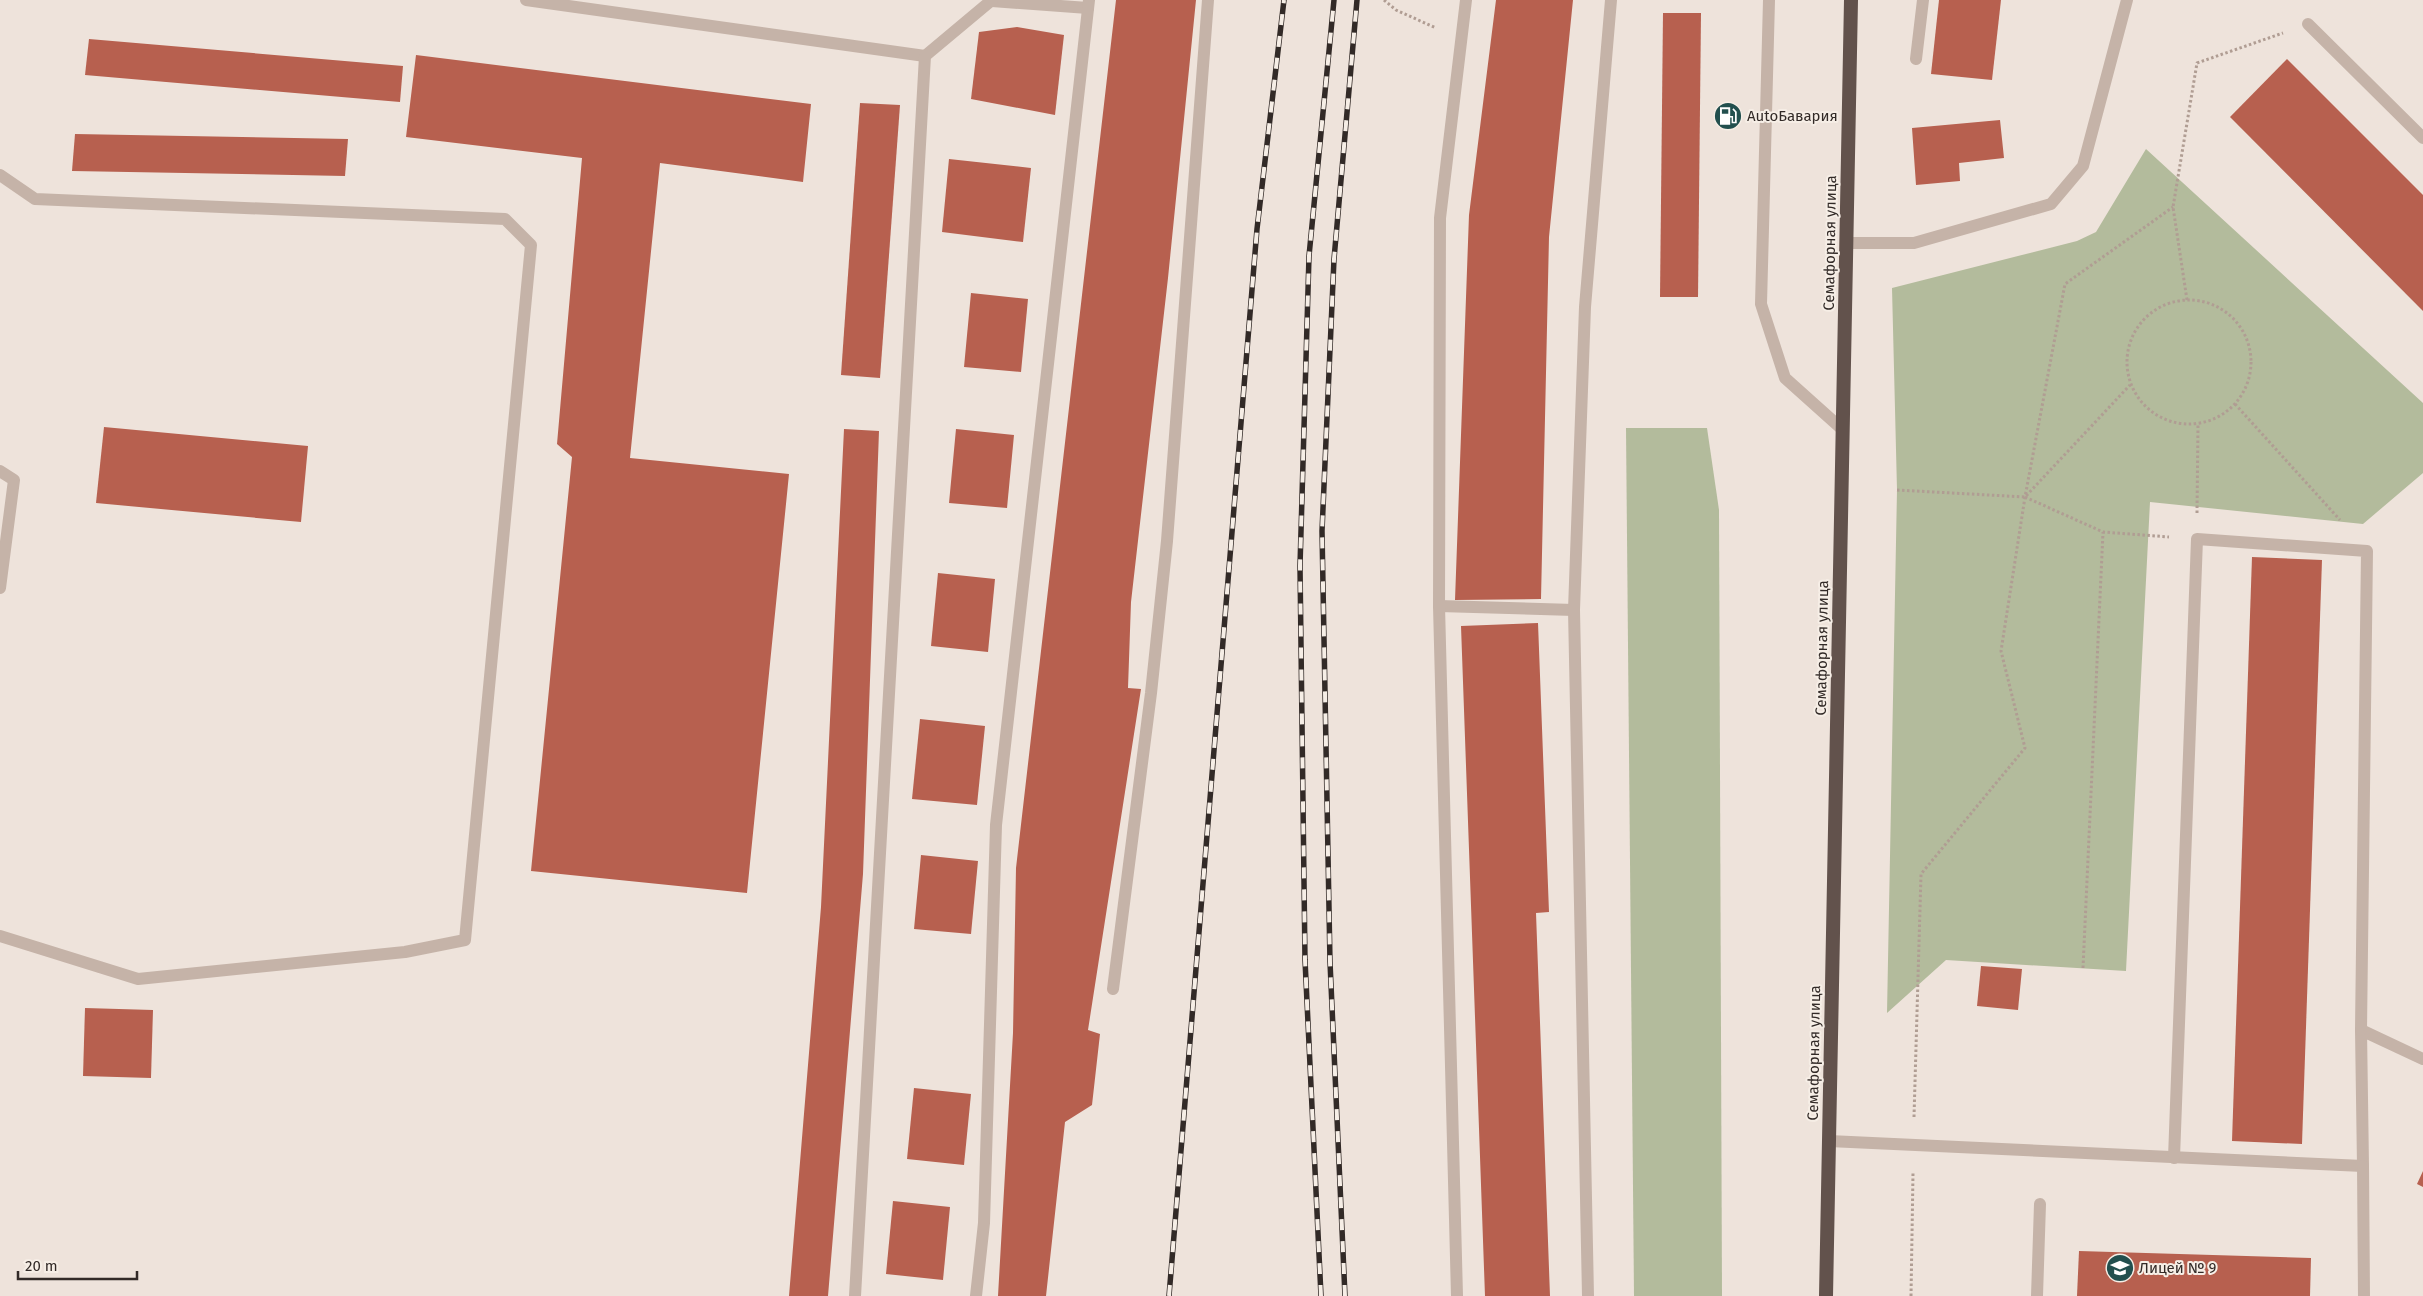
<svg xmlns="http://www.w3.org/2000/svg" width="2423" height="1296" font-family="'Fira Sans',sans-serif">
  <rect width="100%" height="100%" fill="#eee3db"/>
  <g fill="#b3bb9c">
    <path d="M 2146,149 L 2423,403 L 2423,473 L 2363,524 L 2150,502 L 2126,971 L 1946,960 L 1887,1013 L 1897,490 L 1892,288 L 2077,241 L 2096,232 Z"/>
    <path d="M 1626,428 L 1707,428 L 1719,510 L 1722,1296 L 1634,1296 Z"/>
  </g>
  <g fill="#b7604f">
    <path d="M 1116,0 L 1196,0 L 1168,278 L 1131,602 L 1128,688 L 1141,689 L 1088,1030 L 1100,1034 L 1092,1105 L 1065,1122 L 1046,1296 L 998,1296 L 1013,1033 L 1016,868 Z"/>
    <path d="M 1496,0 L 1573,0 L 1549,237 L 1541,599 L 1455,600 L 1469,215 Z"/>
    <path d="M 1939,0 L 2001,0 L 1992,80 L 1931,74 Z"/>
    <path d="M 1663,13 L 1701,13 L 1698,297 L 1660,297 Z"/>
    <path d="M 1017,27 L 1064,35 L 1055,115 L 971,99 L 979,32 Z"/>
    <path d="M 89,39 L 403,66 L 400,102 L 85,75 Z"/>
    <path d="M 416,55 L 811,104 L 803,182 L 660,163 L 630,458 L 789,474 L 747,893 L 531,871 L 572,457 L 557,444 L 582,158 L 406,137 Z"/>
    <path d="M 2287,59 L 2423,195 L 2423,311 L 2230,117 Z"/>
    <path d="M 860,103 L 900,105 L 880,378 L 841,375 Z"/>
    <path d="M 2000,120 L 2004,158 L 1959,163 L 1960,181 L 1916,185 L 1912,128 Z"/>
    <path d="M 75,134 L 348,139 L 345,176 L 72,171 Z"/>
    <path d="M 949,159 L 1031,168 L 1023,242 L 942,232 Z"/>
    <path d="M 971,293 L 1028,299 L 1021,372 L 964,367 Z"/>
    <path d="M 104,427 L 308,446 L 301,522 L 96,503 Z"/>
    <path d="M 844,429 L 879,431 L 863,874 L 828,1296 L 789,1296 L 821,907 Z"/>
    <path d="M 956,429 L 1014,435 L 1007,508 L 949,503 Z"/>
    <path d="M 2252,557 L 2322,560 L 2302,1144 L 2232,1141 Z"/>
    <path d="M 938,573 L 995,579 L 988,652 L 931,646 Z"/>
    <path d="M 1538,623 L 1549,912 L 1536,913 L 1550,1296 L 1485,1296 L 1461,626 Z"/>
    <path d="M 920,719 L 985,726 L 977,805 L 912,799 Z"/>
    <path d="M 921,855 L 978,861 L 971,934 L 914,929 Z"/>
    <path d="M 1981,966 L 2022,969 L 2018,1010 L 1977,1006 Z"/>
    <path d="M 85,1008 L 153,1010 L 151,1078 L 83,1076 Z"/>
    <path d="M 914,1088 L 971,1094 L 964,1165 L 907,1159 Z"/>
    <path d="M 2423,1171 L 2423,1187 L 2417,1184 Z"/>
    <path d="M 893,1201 L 950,1207 L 943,1280 L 886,1274 Z"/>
    <path d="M 2079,1251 L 2311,1258 L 2310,1296 L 2077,1296 Z"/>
  </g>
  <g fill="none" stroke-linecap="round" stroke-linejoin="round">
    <g stroke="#b09d93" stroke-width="3" stroke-dasharray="2.5 2.5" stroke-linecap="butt">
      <path d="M 1384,0 L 1396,10 L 1436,28"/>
      <path d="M 2187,300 L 2173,207 L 2197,63 L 2283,33"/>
      <circle cx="2189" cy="362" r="62"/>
      <path d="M 2235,404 L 2340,520"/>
      <path d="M 1897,490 L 2025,497 L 2130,385"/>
      <path d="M 2025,497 L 2103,532 L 2169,537"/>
      <path d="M 2197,513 L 2198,424"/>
      <path d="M 2083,968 L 2103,532"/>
      <path d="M 1914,1117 L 1921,874 L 2025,748 L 2001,651 L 2025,497 L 2065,284 L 2173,207"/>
      <path d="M 1911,1296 L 1913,1173"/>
    </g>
    <g stroke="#c5b3a8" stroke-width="12">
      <path d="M 526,0 L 925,56"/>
      <path d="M 1769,0 L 1761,304 L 1785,378 L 1843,430"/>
      <path d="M 992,1 L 1088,8"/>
      <path d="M 2308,24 L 2423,138"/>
      <path d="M 1916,59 L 1923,0"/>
      <path d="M 0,175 L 35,199 L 505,219 L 531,245 L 465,940 L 405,952 L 138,979 L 0,936"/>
      <path d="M 0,471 L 14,480 L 0,588"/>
      <path d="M 1439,606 L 1574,610"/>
      <path d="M 1113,989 L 1151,693 L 1167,541 L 1208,0"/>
      <path d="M 1829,1141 L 2363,1166 L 2361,1030 L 2423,1059"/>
      <path d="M 2174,1158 L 2197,539 L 2367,551 L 2361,1030"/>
      <path d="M 2363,1166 L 2364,1296"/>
      <path d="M 855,1296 L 925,56 L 992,0"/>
      <path d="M 976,1296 L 984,1223 L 996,825 L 1089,0"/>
      <path d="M 1457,1296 L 1439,606 L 1440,218 L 1466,0"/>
      <path d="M 1588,1296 L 1574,610 L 1585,307 L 1611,0"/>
      <path d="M 2037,1296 L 2040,1204"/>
    </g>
    <path stroke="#c5b3a8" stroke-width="12" d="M 1846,243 L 1914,243 L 2051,204 L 2083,166 L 2127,0"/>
    <path stroke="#62524c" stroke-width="14" d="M 1826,1296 L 1851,0"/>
    <defs>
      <g id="rail">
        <path d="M 1169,1296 L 1257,229 L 1284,0"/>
        <path d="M 1321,1296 L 1305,960 L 1300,566 L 1309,256 L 1334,0"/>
        <path d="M 1345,1296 L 1330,962 L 1322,531 L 1334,259 L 1357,0"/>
      </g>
    </defs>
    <use href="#rail" stroke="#322a27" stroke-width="5.5"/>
    <use href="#rail" stroke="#f6eee6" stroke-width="4" stroke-dasharray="11" stroke-linecap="butt"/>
  </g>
  <defs>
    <symbol id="fuel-disc" viewBox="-11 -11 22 22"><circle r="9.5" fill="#224f4e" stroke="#f6eee6"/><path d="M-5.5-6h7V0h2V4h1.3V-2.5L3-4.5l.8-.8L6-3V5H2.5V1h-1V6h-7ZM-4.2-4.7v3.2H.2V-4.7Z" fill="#fff"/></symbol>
    <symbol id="school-disc" viewBox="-11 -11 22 22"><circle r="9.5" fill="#224f4e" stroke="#f6eee6"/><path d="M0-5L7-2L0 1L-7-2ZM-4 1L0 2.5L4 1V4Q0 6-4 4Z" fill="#fff"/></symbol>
  </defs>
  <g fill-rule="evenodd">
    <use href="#fuel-disc" x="1712" y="100" width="32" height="32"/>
    <use href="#school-disc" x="2104" y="1252" width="32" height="32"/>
  </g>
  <g text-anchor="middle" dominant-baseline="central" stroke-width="4" stroke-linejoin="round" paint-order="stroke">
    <g font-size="15" fill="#322a27" stroke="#f6eee6" text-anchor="start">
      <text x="1747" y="116">AutoБавария</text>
      <text x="2139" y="1268">Лицей № 9</text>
    </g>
    <g font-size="15" fill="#322a27" stroke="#f6eee6">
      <text transform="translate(1830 243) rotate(-89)">Семафорная улица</text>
      <text transform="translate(1822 648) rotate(-89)">Семафорная улица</text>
      <text transform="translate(1814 1053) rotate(-89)">Семафорная улица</text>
    </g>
  </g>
  <path d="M18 1271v8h119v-8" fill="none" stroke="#322a27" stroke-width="2.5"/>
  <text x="25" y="1271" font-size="15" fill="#322a27" stroke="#f6eee6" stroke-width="4" paint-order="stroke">20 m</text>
</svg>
